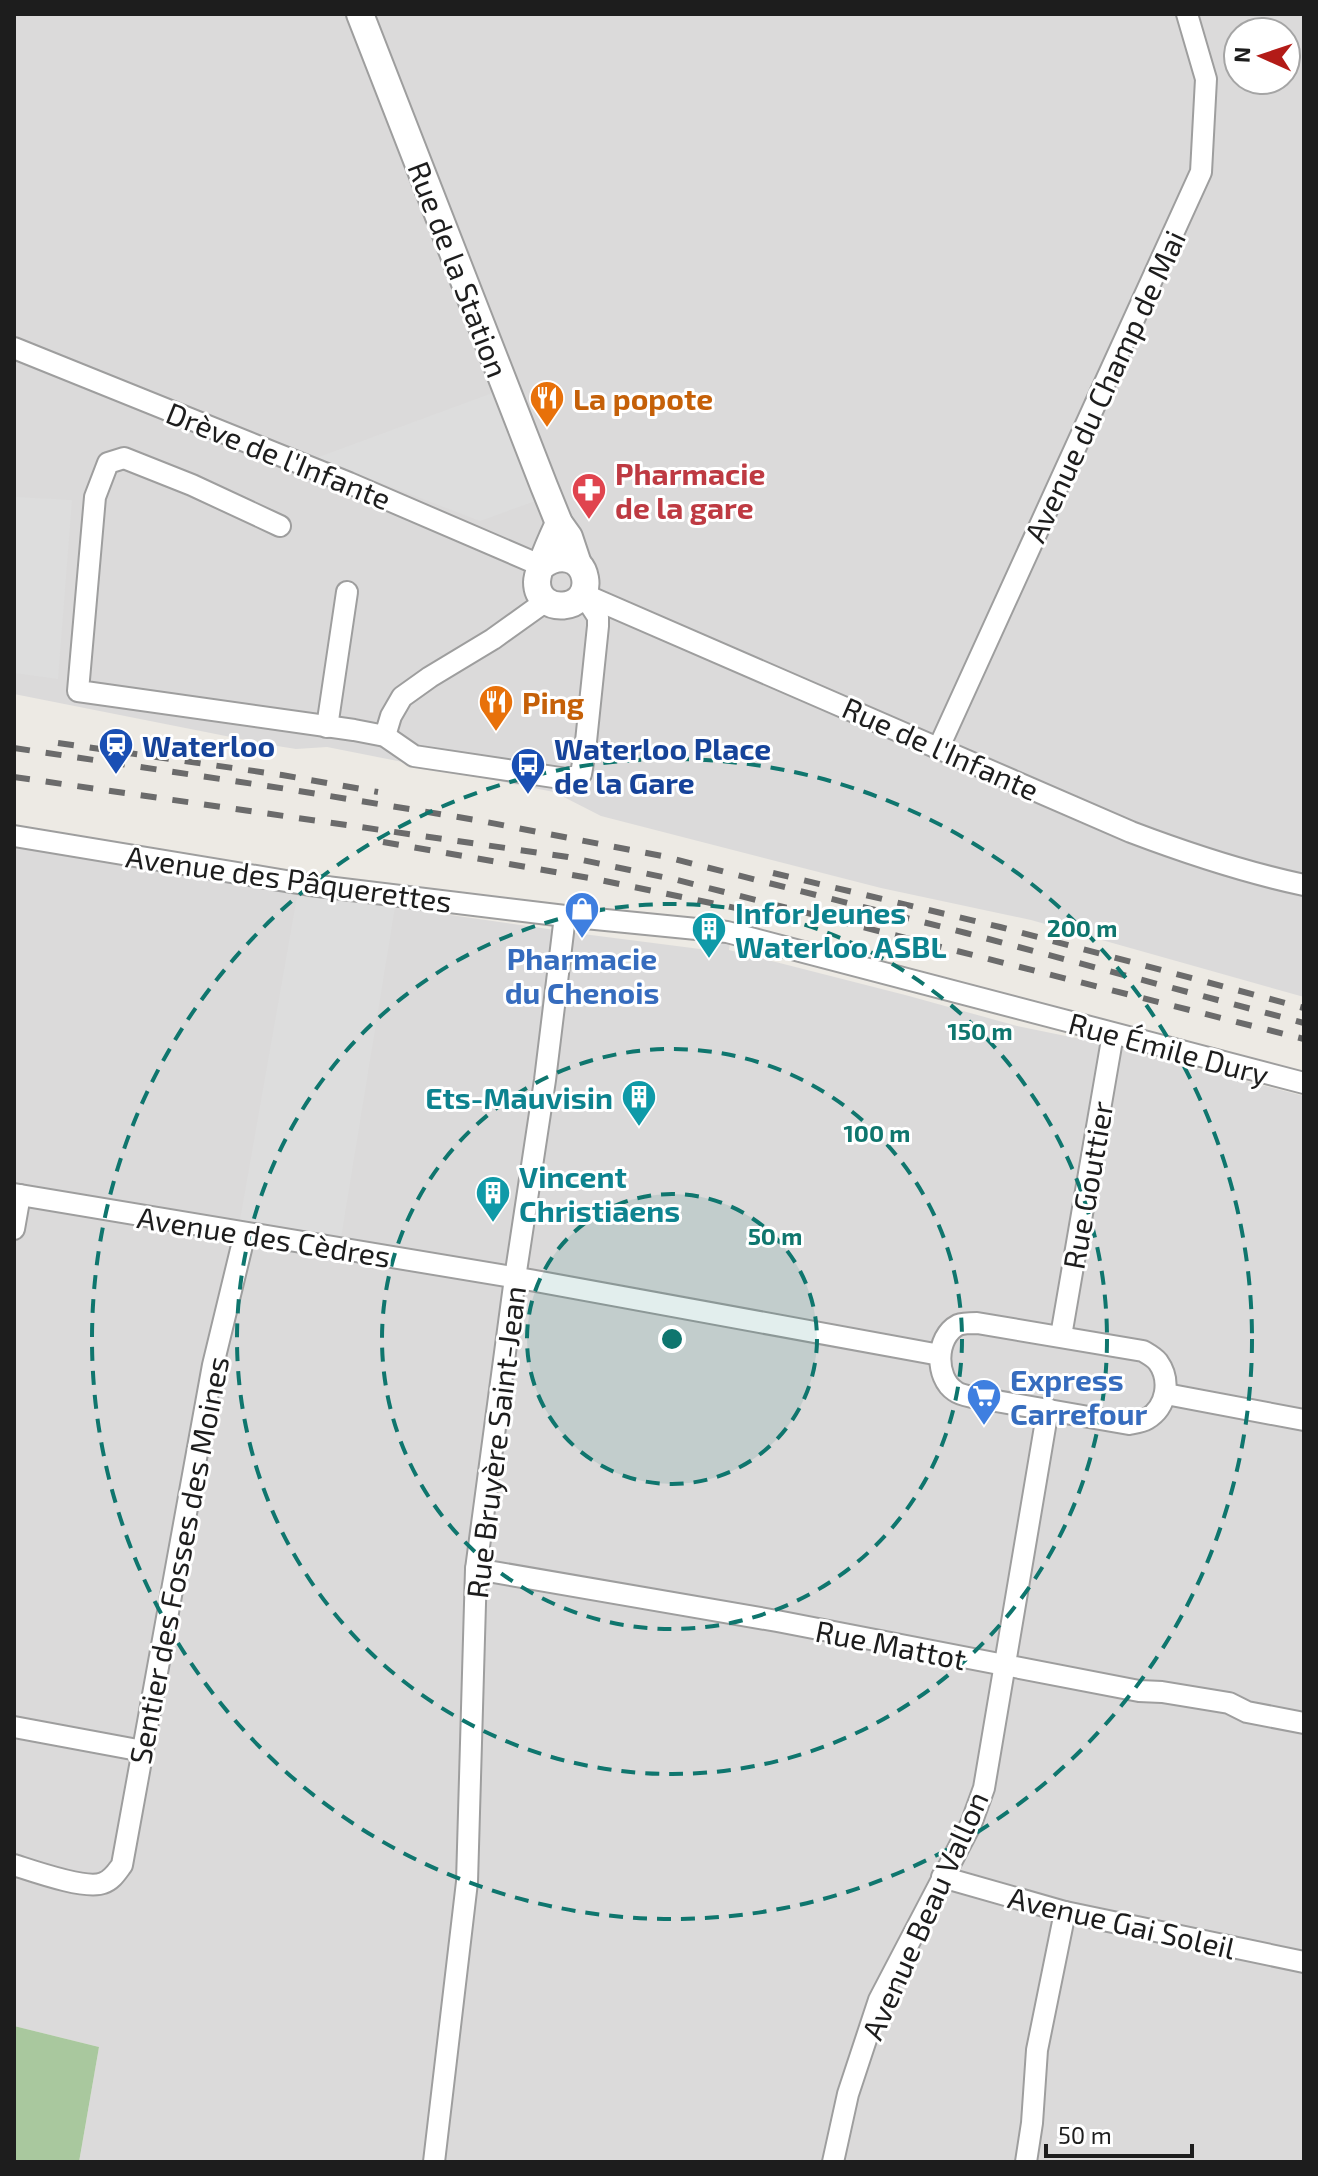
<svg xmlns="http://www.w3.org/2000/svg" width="1318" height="2176" font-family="'Exo 2',sans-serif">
  <rect width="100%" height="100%" fill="#edeae4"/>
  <g fill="#dbdada" fill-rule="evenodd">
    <path d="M 14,14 L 1304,14 L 1304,997 L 1031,920 L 881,888 L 601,816 L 554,792 L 327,747 L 296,749 L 271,745 L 14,694 ZM 1238,32 L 1286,32 L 1286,80 L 1238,80 Z"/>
    <path d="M 14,846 L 395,907 L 583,934 L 700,949 L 702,940 L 730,943 L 729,950 L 909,996 L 1017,1026 L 1095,1042 L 1304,1096 L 1304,2162 L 79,2162 L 99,2047 L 14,2026 Z"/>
  </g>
  <path fill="#a9c89e" d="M 14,2026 L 99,2047 L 79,2162 L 14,2162 Z"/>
  <g fill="#ddd">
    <path d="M 495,392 L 538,500 L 480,521 L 316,458 Z"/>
    <path d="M 14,497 L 72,500 L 58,679 L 14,673 Z"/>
    <path d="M 298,891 L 395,907 L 341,1238 L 240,1220 Z"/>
  </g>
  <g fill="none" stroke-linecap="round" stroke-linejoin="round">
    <defs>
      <g id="minor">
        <path d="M 14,348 L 349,483 L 542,566"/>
        <path d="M 280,526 L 192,485 L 124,458 L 108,463 L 95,497 L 78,691 L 354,730 L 385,736 L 414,756 L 567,779 L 581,774 L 585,751 L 598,626 L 598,617 L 583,594"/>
        <path d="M 583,594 L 1131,832 C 1189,854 1243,872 1304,885"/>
        <path d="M 327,727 L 347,592"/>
        <path d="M 385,736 L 391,716 L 402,697 L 430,677 L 493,639 L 546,601"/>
        <path d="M 939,747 L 1201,172 L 1206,79 L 1187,14"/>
        <path d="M 14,836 L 310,885 L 565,916 L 727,932 L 1304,1083"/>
        <path d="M 14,1194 L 530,1280 L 940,1355"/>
        <path d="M 14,1229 L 20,1195"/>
        <path d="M 977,1323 L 1143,1351 C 1148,1354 1154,1357 1158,1362 C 1171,1380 1167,1407 1147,1419 C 1142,1422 1134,1423 1129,1424 L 973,1397 C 968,1396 960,1395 955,1391 C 935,1378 935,1337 958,1325 C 963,1323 972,1323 977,1323 Z"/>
        <path d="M 1061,1336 L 1113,1034"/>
        <path d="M 1166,1394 L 1304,1420"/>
        <path d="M 476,1569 L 777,1621 L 1139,1691 L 1162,1692 L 1229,1703 L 1247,1712 L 1304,1723"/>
        <path d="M 14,1727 L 143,1751"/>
        <path d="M 14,1865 C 33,1871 86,1890 103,1883 C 112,1880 116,1873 122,1865 L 213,1365 L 245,1233"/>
        <path d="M 942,1877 L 1065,1912 L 1304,1962"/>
        <path d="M 434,2162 L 467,1882 L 476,1569 L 515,1278 L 545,1080 L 565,916"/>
        <path d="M 833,2162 L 848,2094 L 879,2000 L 971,1824 L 984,1788 L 1048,1409"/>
        <path d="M 1026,2162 L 1032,2123 L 1037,2050 L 1065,1912"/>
      </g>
      <g id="tertiary">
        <path d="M 360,14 L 544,486 L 559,523 L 569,537 L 578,564"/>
        <path d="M 542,566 C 557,554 581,555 585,578 C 591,612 537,616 537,582 C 537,570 553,536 559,523"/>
      </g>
    </defs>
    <use href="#minor" stroke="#9e9e9e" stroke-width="24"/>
    <use href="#tertiary" stroke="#9e9e9e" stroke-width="30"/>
    <use href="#minor" stroke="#fff" stroke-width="20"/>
    <use href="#tertiary" stroke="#fff" stroke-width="26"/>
    <g stroke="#6b6b6b" stroke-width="6" stroke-dasharray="16 16" stroke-linecap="butt">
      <path d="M 58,743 L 282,775 L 378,792"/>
      <path d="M 14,748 L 287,789 L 476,820 L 662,856 L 966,933 L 1304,1023"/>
      <path d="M 14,777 L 568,857 L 677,880 L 1304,1039"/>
      <path d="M 383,842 L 595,879 L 745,910"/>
      <path d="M 773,873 L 1000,927 L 1304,1008"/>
    </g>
  </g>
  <circle cx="672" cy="1339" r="145" fill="#0f766e" fill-opacity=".12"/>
  <g fill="none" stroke="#0f766e" stroke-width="4" stroke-dasharray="14 10">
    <circle cx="672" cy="1339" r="145"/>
    <circle cx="672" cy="1339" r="290"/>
    <circle cx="672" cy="1339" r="435"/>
    <circle cx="672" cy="1339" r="580"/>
  </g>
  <defs>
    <symbol id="restaurant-pin" viewBox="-11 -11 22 30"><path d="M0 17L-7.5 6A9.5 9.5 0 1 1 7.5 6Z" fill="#e8710a" stroke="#fff"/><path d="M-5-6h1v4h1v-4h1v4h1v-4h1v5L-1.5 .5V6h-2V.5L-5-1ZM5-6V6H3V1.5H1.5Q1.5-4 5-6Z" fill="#fff"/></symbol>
    <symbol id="pharmacy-pin" viewBox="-11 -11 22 30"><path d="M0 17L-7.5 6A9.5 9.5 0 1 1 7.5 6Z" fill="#e0444e" stroke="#fff"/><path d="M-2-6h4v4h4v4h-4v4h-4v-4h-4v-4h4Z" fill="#fff"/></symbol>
    <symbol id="station-pin" viewBox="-11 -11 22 30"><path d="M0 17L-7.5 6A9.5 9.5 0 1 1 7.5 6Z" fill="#1a4fb4" stroke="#fff"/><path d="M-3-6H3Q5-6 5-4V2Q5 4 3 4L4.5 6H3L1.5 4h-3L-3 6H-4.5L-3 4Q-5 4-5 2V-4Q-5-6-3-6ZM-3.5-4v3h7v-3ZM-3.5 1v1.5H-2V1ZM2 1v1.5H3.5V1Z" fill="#fff"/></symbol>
    <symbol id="bus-pin" viewBox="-11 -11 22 30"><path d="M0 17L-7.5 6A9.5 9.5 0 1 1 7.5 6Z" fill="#1a4fb4" stroke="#fff"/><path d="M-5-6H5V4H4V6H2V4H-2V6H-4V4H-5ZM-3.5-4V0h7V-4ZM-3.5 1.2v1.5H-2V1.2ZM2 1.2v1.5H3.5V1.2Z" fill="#fff"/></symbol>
    <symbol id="shop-pin" viewBox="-11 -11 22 30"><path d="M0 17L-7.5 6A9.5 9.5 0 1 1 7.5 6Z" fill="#3f7fe0" stroke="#fff"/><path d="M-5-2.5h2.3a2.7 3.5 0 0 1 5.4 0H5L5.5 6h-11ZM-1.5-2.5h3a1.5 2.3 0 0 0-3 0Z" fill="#fff"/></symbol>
    <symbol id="building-pin" viewBox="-11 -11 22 30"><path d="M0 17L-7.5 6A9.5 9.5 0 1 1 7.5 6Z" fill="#0f9aa8" stroke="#fff"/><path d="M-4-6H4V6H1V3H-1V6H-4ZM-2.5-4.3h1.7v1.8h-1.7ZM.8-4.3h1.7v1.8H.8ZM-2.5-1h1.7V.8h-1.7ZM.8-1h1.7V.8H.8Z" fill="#fff"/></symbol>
    <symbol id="supermarket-pin" viewBox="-11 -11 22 30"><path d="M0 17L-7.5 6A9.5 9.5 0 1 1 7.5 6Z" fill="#3f7fe0" stroke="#fff"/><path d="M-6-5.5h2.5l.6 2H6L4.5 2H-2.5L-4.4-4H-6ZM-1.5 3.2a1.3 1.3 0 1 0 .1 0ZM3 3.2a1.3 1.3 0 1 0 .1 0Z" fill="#fff"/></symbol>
  </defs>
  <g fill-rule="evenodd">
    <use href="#restaurant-pin" x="527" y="378" width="40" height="54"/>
    <use href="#pharmacy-pin" x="569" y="470" width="40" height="54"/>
    <use href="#restaurant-pin" x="476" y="682" width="40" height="54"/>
    <use href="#station-pin" x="96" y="725" width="40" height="54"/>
    <use href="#bus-pin" x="508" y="745" width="40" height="54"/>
    <use href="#shop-pin" x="562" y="889" width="40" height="54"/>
    <use href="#building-pin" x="689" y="909" width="40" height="54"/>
    <use href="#building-pin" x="619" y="1077" width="40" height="54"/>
    <use href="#building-pin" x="473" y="1173" width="40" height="54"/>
    <use href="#supermarket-pin" x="964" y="1376" width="40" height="54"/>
  </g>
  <g text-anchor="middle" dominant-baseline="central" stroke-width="6" stroke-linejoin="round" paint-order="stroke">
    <g font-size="30" fill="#1d1d1d" stroke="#fff">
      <text transform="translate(459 269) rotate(69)">Rue de la Station</text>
      <text transform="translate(1104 386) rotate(-65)">Avenue du Champ de Mai</text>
      <text transform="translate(279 455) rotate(22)">Drève de l'Infante</text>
      <text transform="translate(941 748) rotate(24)">Rue de l'Infante</text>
      <text transform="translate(289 878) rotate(8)">Avenue des Pâquerettes</text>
      <text transform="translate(1169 1048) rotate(15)">Rue Émile Dury</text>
      <text transform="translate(1087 1185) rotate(-80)">Rue Gouttier</text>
      <text transform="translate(264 1236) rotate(9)">Avenue des Cèdres</text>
      <text transform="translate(495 1442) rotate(-83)">Rue Bruyère Saint-Jean</text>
      <text transform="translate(178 1560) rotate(-79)">Sentier des Fosses des Moines</text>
      <text transform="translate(891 1644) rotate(11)">Rue Mattot</text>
      <text transform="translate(924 1915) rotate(-66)">Avenue Beau Vallon</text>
      <text transform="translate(1122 1922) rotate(13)">Avenue Gai Soleil</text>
    </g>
    <g font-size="30" font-weight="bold" fill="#c56008" stroke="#fff" text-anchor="start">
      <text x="573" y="398">La popote</text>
      <text x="522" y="702">Ping</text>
    </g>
    <g font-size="30" font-weight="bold" fill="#be3a42" stroke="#fff" text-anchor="start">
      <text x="615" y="473">Pharmacie<tspan x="615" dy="34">de la gare</tspan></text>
    </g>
    <g font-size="30" font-weight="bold" fill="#164399" stroke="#fff" text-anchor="start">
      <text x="142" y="745">Waterloo</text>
      <text x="554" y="748">Waterloo Place<tspan x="554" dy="34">de la Gare</tspan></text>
    </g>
    <g font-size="30" font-weight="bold" fill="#0d838f" stroke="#fff" text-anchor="start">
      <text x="735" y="912">Infor Jeunes<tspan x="735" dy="34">Waterloo ASBL</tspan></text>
      <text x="613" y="1097" text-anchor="end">Ets-Mauvisin</text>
      <text x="519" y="1176">Vincent<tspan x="519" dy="34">Christiaens</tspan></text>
    </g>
    <g font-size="30" font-weight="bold" fill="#366cbe" stroke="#fff">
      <text x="582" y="958">Pharmacie<tspan x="582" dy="34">du Chenois</tspan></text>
      <text x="1010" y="1379" text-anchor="start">Express<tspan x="1010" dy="34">Carrefour</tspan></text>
    </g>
  </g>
  <circle cx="672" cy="1339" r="12" fill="#0f766e" stroke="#fff" stroke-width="4"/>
  <g font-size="24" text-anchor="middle" font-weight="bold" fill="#0f766e" stroke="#fff" stroke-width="6" stroke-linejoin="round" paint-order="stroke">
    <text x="1082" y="937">200 m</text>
    <text x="980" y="1040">150 m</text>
    <text x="877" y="1142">100 m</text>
    <text x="775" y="1245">50 m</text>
  </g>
  <rect width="1318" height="2176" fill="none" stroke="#1d1d1d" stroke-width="32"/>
  <g transform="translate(1262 56) rotate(273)"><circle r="38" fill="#ffffff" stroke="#a5a5a5" stroke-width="2"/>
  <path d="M0-6L14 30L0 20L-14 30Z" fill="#b31b17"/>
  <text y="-12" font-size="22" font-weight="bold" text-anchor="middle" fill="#1d1d1d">N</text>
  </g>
  <path d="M1046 2144v12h146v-12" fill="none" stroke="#1d1d1d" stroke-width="4"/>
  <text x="1058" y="2144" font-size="24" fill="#1d1d1d" stroke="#ffffff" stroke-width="6" paint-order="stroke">50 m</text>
</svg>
